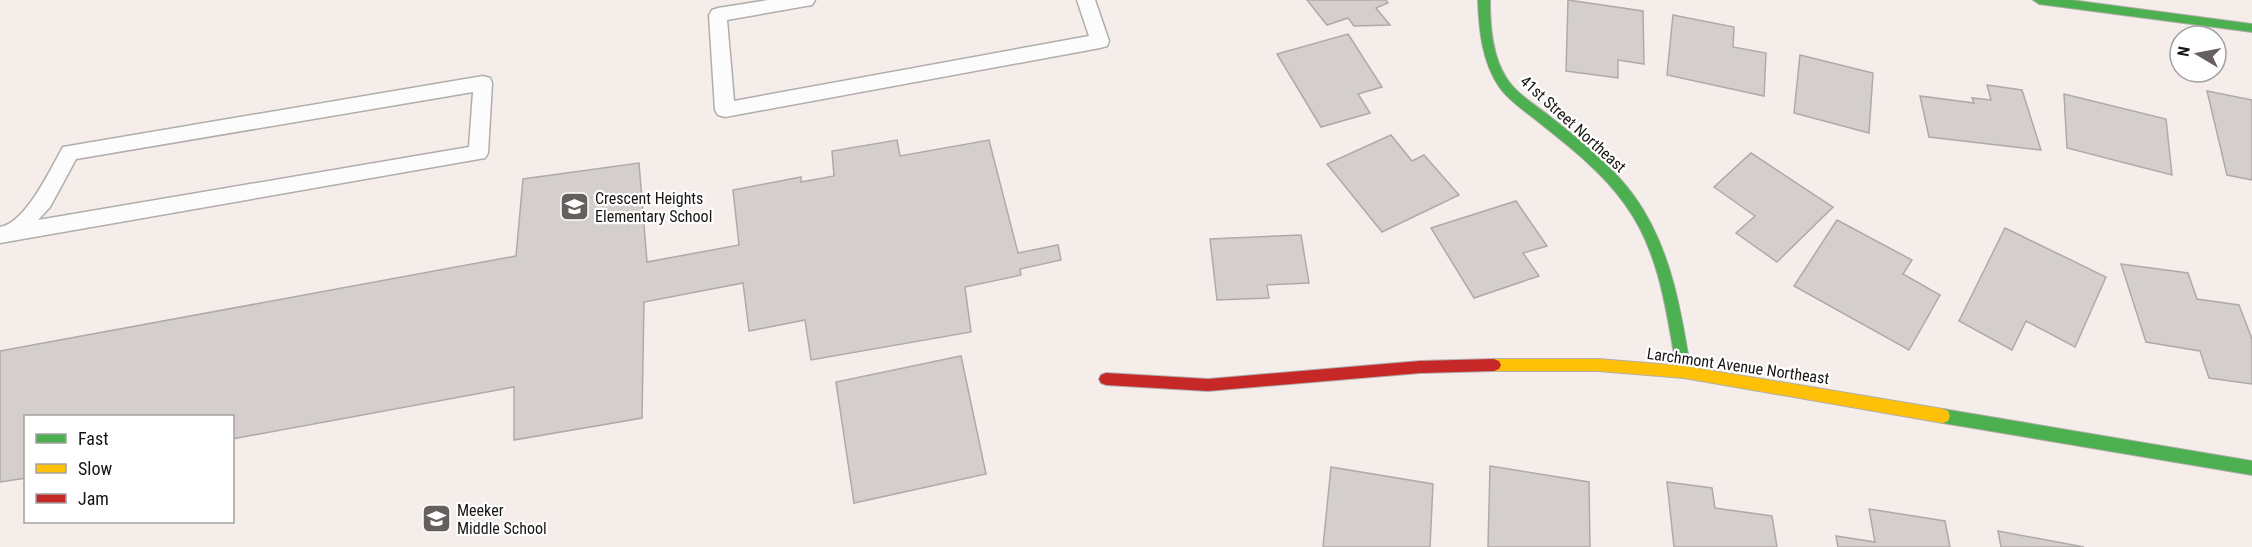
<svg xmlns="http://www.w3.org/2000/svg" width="2252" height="547" font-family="'Roboto Condensed',sans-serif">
  <rect width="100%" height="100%" fill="#f4edea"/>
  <g fill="#d4cfcc" stroke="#afaaa8" stroke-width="1.5">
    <path d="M 1307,0 L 1386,0 L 1388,3 L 1376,8 L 1390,25 L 1354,26 L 1348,18 L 1327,25 Z"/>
    <path d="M 1568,0 L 1643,11 L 1644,64 L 1618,60 L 1618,78 L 1566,71 Z"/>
    <path d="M 1673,15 L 1734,27 L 1733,47 L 1766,53 L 1764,96 L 1667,75 Z"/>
    <path d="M 1348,34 L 1382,87 L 1358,94 L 1370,113 L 1321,127 L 1277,54 Z"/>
    <path d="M 1800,55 L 1873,73 L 1869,133 L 1794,113 Z"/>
    <path d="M 1987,85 L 2022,90 L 2041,150 L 1929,137 L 1920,96 L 1974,103 L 1972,98 L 1991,100 Z"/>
    <path d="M 2207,91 L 2252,100 L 2252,180 L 2227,175 Z"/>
    <path d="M 2064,94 L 2166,119 L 2172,175 L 2067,148 Z"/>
    <path d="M 1391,135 L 1412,161 L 1424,155 L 1459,195 L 1382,232 L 1327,164 Z"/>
    <path d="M 897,140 L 900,156 L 989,140 L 1018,253 L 1058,245 L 1061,260 L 1020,269 L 1021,275 L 965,287 L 971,332 L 811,360 L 805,320 L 749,331 L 743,283 L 644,302 L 642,418 L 514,440 L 514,387 L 232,439 L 232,416 L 26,416 L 26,478 L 0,482 L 0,351 L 516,256 L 523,179 L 639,163 L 647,262 L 739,245 L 733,190 L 801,177 L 801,182 L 834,176 L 832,151 Z"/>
    <path d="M 1751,153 L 1833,207 L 1777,262 L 1736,233 L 1755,216 L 1714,187 Z"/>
    <path d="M 1516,201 L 1547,246 L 1523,253 L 1539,276 L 1474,298 L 1431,228 Z"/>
    <path d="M 1837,220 L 1912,260 L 1903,274 L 1940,295 L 1909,350 L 1794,286 Z"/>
    <path d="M 2005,228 L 2106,277 L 2075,347 L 2026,321 L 2012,350 L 1959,321 Z"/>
    <path d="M 1301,235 L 1309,283 L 1267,285 L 1269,298 L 1217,300 L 1210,239 Z"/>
    <path d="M 2121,264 L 2188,273 L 2197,299 L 2239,305 L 2252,339 L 2252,384 L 2209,378 L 2200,351 L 2146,342 Z"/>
    <path d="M 961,356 L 986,474 L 854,503 L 836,382 Z"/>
    <path d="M 1490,466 L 1589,482 L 1590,547 L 1488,547 Z"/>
    <path d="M 1331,467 L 1433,484 L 1430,547 L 1323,547 Z"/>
    <path d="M 1667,482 L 1712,488 L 1715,508 L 1772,516 L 1777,547 L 1674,547 Z"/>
    <path d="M 1869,509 L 1945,521 L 1950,547 L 1838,547 L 1836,536 L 1875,542 Z"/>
    <path d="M 1998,531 L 2084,547 L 2001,547 Z"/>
  </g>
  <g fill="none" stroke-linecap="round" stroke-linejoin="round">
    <defs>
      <g id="lane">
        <path d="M 768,0 L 815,0 L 812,5 L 806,6 L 727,20 L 734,101 L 1089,36 L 1077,0 L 1095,0 L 1109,41 L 1107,46 L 1100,48 L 725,117 L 718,115 L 715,110 L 709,15 L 712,10 L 718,8 Z"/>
        <path d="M 483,76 L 490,78 L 492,83 L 488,153 L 485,158 L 0,243 L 0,227 C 26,223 51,168 63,147 ZM 473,92 L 469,147 L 38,220 L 50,207 L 76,159 Z"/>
      </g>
      <g id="fast">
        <path d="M 1478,0 L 1490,0 C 1490,26 1492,56 1507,79 C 1517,94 1534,104 1548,115 C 1578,139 1611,164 1634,196 C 1671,247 1681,311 1691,372 L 1689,376 L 1684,378 L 1679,376 L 1677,372 C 1667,314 1660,251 1624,203 C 1602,172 1571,148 1541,124 C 1527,112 1511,103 1500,88 C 1482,62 1479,30 1478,0 Z"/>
        <path d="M 2033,0 L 2071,0 L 2252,24 L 2252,32 L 2039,4 Z"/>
        <path d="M 1943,409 L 2252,461 L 2252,475 L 1943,423 L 1938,421 L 1936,416 L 1938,411 Z"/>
      </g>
      <path id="slow" d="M 1494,359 L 1598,359 L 1684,366 L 1943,409 L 1948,411 L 1950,416 L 1948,421 L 1943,423 L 1684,378 L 1598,371 L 1494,371 L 1489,369 L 1487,365 L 1489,361 Z"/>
      <path id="jam" d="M 1494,359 L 1499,361 L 1501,365 L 1499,369 L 1494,371 L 1420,373 L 1208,391 L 1106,385 L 1101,383 L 1099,379 L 1101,375 L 1106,373 L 1208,379 L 1420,361 Z"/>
    </defs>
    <use href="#lane" stroke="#b1adab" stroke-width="3"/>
    <use href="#fast" stroke="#b1adab" stroke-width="2"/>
    <use href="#slow" stroke="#b1adab" stroke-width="2"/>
    <use href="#jam" stroke="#b1adab" stroke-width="2"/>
    <use href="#lane" fill="#fdfcfc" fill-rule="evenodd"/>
    <use href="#fast" fill="#4caf50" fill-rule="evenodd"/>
    <use href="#slow" fill="#ffc107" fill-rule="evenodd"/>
    <use href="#jam" fill="#c62828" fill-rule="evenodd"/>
  </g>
  <defs>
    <symbol id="school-square" viewBox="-11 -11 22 22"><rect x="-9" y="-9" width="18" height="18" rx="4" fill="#65605e" stroke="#fff"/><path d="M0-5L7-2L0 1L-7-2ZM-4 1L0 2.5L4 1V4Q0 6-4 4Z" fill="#fff"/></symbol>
  </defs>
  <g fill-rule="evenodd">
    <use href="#school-square" x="558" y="190" width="33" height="33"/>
    <use href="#school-square" x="420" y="502" width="33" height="33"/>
  </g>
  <g text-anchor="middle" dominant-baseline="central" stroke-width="4.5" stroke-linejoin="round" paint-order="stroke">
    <g font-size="16" fill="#181412" stroke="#fff">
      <text transform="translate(1573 124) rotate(42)">41st Street Northeast</text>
      <text transform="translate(1738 366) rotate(8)">Larchmont Avenue Northeast</text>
    </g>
    <g font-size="16" fill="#181412" stroke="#fff" text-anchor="start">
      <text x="595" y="198">Crescent Heights<tspan x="595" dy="18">Elementary School</tspan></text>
      <text x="457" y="510">Meeker<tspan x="457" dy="18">Middle School</tspan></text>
    </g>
  </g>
  <rect x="24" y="415" width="210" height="108" fill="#ffffff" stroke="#a3a1a0" stroke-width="1.5"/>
  <rect x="36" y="434" width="30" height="9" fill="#4caf50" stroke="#a3a1a0" stroke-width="1.5"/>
  <text x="78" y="445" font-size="18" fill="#181412">Fast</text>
  <rect x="36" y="464" width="30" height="9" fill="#ffc107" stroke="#a3a1a0" stroke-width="1.5"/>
  <text x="78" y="475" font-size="18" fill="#181412">Slow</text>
  <rect x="36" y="494" width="30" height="9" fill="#c62828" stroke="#a3a1a0" stroke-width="1.5"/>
  <text x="78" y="505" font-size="18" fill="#181412">Jam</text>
  <g transform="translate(2198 54) rotate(280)"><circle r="28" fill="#ffffff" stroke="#a3a1a0" stroke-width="1.5"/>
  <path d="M0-4.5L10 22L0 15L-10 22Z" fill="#65605e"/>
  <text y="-9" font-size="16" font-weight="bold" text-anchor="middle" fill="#181412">N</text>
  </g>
</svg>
